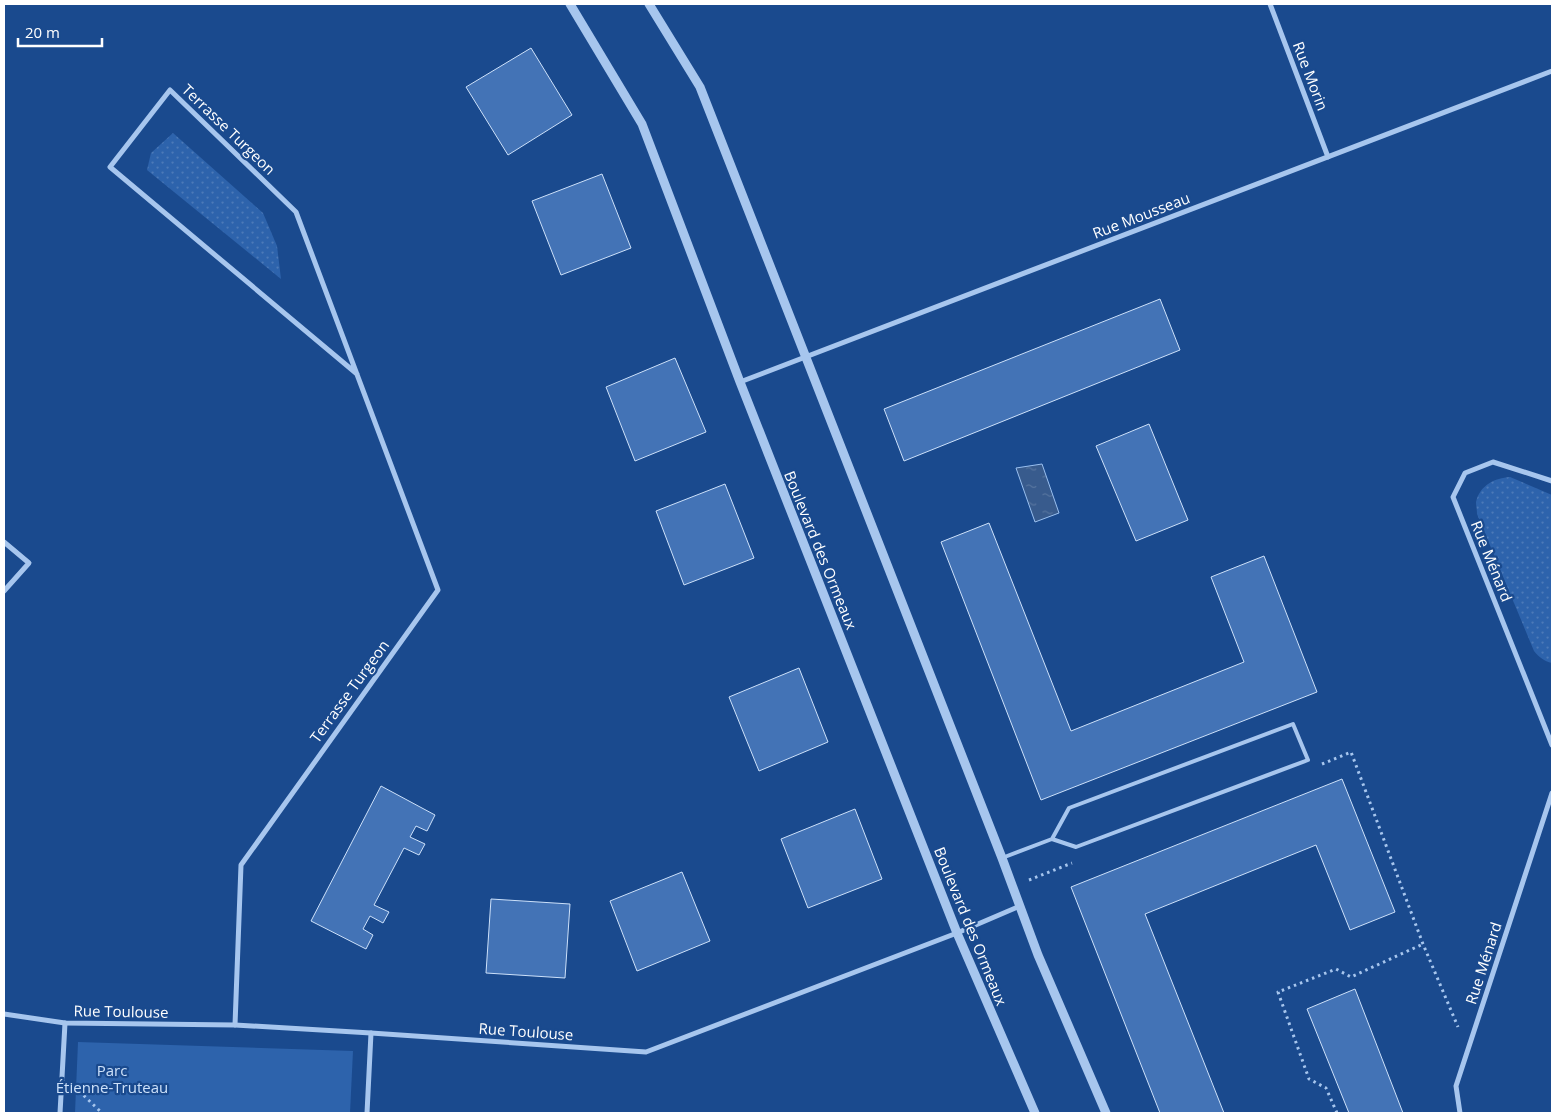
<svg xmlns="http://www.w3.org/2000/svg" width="1556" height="1117" font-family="'Open Sans',sans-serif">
  <defs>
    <pattern id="grass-dots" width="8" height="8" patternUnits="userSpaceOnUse" patternTransform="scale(1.25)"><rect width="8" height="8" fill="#2d63ac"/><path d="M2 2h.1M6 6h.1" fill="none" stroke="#4c7ab8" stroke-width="1.8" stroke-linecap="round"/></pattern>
    <pattern id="water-ripples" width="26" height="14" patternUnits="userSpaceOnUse" patternTransform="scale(1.25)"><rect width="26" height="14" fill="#385b8d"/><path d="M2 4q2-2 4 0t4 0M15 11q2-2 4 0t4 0" fill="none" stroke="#56749e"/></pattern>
  </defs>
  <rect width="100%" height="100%" fill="#1a4a8e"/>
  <g fill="url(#grass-dots)">
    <path d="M 173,133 L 263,213 L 277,246 L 281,279 L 147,170 L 151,153 Z"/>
    <path d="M 1510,477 L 1552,495 L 1552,663 C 1544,661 1539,657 1534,651 L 1477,514 C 1477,510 1476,505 1476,502 C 1480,485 1495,478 1510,477 Z"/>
  </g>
  <path fill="#2d63ac" d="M 78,1042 L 353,1051 L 350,1113 L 75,1113 Z"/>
  <path fill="url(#water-ripples)" stroke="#9ac0f0" d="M 1042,464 L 1059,513 L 1035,522 L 1016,468 Z"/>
  <g fill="#4373b6" stroke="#cde1fa">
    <path d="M 531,48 L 572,115 L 508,155 L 466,87 Z"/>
    <path d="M 602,174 L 631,248 L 561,275 L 532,201 Z"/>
    <path d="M 1160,299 L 1180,350 L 904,461 L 884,409 Z"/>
    <path d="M 675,358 L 706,432 L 635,461 L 606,387 Z"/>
    <path d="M 1149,424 L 1188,520 L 1136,541 L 1096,446 Z"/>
    <path d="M 725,484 L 754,558 L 684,585 L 656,511 Z"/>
    <path d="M 989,523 L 1071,731 L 1244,662 L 1211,577 L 1264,556 L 1317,692 L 1041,800 L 941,542 Z"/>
    <path d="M 799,668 L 828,742 L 759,771 L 729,697 Z"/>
    <path d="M 1342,779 L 1395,912 L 1350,930 L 1316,845 L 1145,914 L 1224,1113 L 1160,1113 L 1071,887 Z"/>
    <path d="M 381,786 L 435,815 L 427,831 L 416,826 L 410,837 L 425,844 L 419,855 L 404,848 L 374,905 L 389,912 L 383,923 L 370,916 L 363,929 L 373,935 L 366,949 L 311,921 Z"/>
    <path d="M 855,809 L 882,879 L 808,908 L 781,839 Z"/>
    <path d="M 682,872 L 710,941 L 637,971 L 610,901 Z"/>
    <path d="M 491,899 L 570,904 L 565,978 L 486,973 Z"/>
    <path d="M 1355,989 L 1403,1113 L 1349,1113 L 1307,1009 Z"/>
  </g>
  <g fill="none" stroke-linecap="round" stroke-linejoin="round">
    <g stroke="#a7c6ee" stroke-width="3" stroke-dasharray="2.5 4" stroke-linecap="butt">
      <path d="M 1322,764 L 1351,752 L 1423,944 L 1458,1027"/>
      <path d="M 1029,880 L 1072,863"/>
      <path d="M 79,1091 L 102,1113"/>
      <path d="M 1337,1113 L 1326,1088 L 1309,1079 L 1278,992 L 1336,969 L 1351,977 L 1423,944"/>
    </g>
    <path stroke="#a7c6ee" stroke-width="4" d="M 1002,858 L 1052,839 L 1076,847 L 1308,760 L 1293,724 L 1069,808 L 1052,839"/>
    <g stroke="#a7c6ee" stroke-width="5">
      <path d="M 1270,4 L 1328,157"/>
      <path d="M 740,382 L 1552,71"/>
      <path d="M 1552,481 L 1493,462 L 1465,473 L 1453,497 L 1552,745"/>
      <path d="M 4,542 L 29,563 L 4,591"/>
      <path d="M 4,1014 L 65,1023 L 235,1025 L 371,1033 L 646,1052 L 957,933 L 1020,906"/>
      <path d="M 235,1025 L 241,865 L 438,590 L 296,212 L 170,90 L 110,167 L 357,374"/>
      <path d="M 60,1113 L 65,1023"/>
      <path d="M 367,1113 L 371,1033"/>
      <path d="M 1460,1113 L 1456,1086 L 1552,793"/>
    </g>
    <g stroke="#a7c6ee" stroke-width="9">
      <path d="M 570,4 L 642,124 L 740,382 L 957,933 L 1035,1113"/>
      <path d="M 649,4 L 700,87 L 1002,858 L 1038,955 L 1106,1113"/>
    </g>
  </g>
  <g text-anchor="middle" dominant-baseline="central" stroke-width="4.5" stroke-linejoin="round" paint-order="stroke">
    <g font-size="15" fill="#fff" stroke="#1a4a8e">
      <text transform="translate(1311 76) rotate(69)">Rue Morin</text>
      <text transform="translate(229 129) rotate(44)">Terrasse Turgeon</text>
      <text transform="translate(1141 215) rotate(-21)">Rue Mousseau</text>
      <text transform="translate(821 550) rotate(68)">Boulevard des Ormeaux</text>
      <text transform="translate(1492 561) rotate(68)">Rue Ménard</text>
      <text transform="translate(349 691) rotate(-54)">Terrasse Turgeon</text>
      <text transform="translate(971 926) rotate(68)">Boulevard des Ormeaux</text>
      <text transform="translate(1483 963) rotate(-72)">Rue Ménard</text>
      <text transform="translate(121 1011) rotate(1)">Rue Toulouse</text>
      <text transform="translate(526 1031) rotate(4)">Rue Toulouse</text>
    </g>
    <g font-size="15" fill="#cde1fa" stroke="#1a4a8e">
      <text x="112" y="1070">Parc<tspan x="112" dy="17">Étienne-Truteau</tspan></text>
    </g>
  </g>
  <rect width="1556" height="1117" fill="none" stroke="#ffffff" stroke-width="10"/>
  <path d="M18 38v8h84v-8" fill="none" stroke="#ffffff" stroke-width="2.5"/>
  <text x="25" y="38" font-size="15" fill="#ffffff" stroke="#1a4a8e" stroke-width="4" paint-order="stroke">20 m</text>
</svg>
